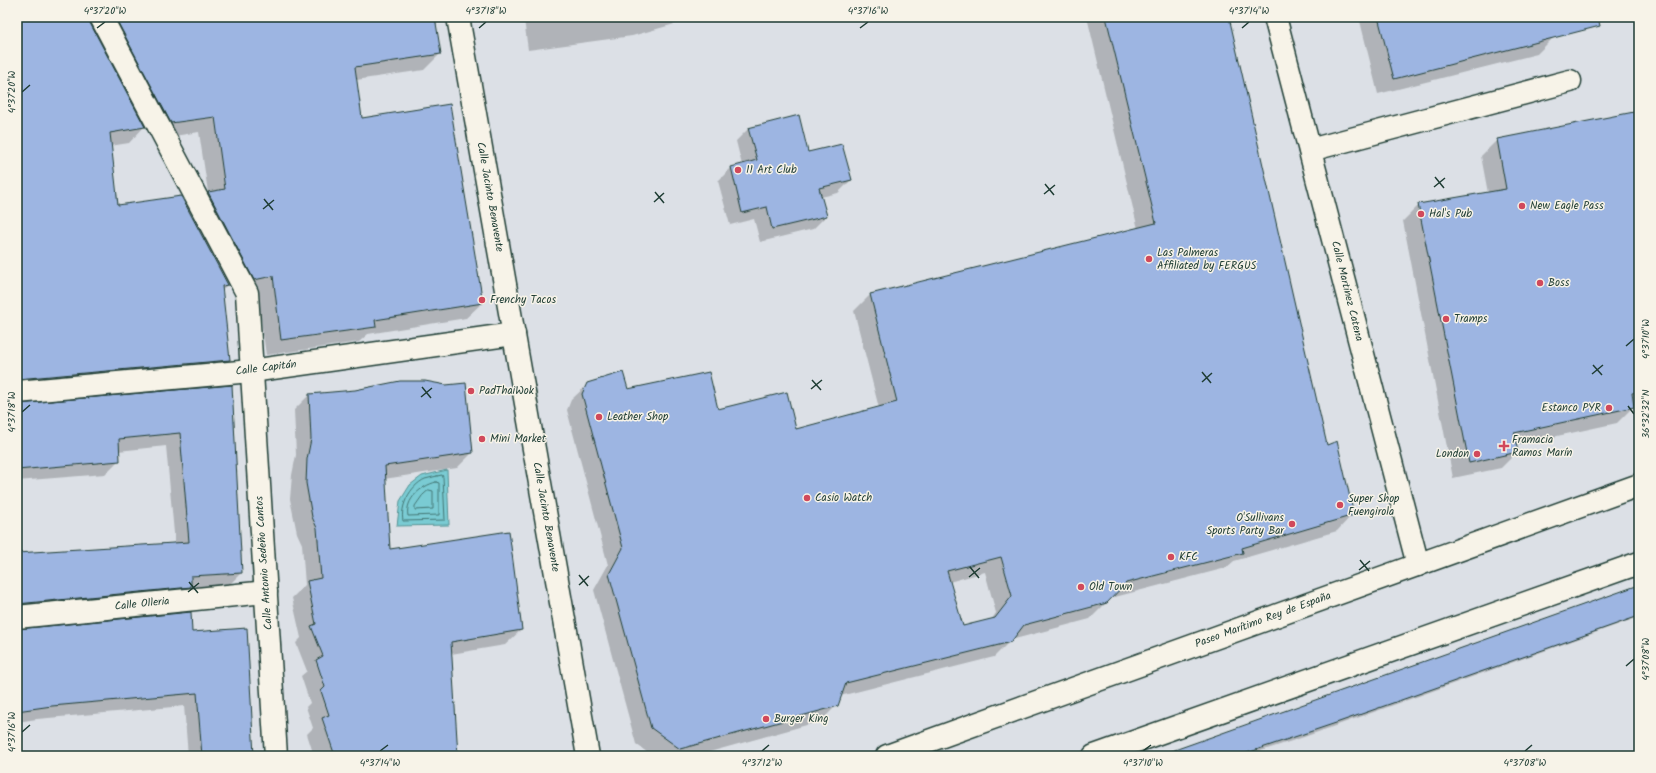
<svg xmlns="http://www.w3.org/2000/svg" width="1656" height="773" font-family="Kalam,sans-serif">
  <rect width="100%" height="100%" fill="#dce0e6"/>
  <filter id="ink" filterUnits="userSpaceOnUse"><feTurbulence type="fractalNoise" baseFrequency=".025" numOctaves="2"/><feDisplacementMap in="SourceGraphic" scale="8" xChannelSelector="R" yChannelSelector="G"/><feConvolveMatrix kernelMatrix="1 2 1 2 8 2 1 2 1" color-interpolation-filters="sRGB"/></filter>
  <g filter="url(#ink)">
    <path fill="#7acbd3" stroke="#569293" d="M 447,470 L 449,525 L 397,526 L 400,501 L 410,485 L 422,476 Z"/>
    <g fill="#0003" fill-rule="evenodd">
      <path d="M 17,17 L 434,17 L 440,54 L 424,70 L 356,80 L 361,119 L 482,303 L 466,318 L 368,334 L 359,342 L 266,355 L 257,291 L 193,208 L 208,192 L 199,132 L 156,139 L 92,22 L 88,21 L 144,127 L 129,143 L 110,146 L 117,206 L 227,285 L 221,291 L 229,360 L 213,376 L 17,393 Z"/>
      <path d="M 526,17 L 689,17 L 685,21 L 632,36 L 528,50 L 524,19 Z"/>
      <path d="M 1087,17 L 1228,17 L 1326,446 L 1352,515 L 1337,531 L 1234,561 L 1226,568 L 1111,598 L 1090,619 L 1011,640 L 994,657 L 840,696 L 837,705 L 821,721 L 695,756 L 652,756 L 636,744 L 594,590 L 608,565 L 567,410 L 571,400 L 588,384 L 628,390 L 796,430 L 879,408 L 854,311 L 870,295 L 1138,229 ZM 985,572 L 996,613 L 992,619 L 963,628 L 949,582 Z"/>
      <path d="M 1359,17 L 1548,17 L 1553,38 L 1537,54 L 1378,94 Z"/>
      <path d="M 1639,112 L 1639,403 L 1633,405 L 1633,407 L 1617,423 L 1515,445 L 1517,452 L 1501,468 L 1453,478 L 1403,221 L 1419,205 L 1488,193 L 1481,156 L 1497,140 Z"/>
      <path d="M 749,128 L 808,153 L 851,180 L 838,193 L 821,197 L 826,216 L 813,229 L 760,242 L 754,219 L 730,225 L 718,181 L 731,168 L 742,165 L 736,141 Z"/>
      <path d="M 231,386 L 241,573 L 227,587 L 17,616 L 17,554 L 175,544 L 166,446 L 118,451 L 118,461 L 105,474 L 17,481 L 17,405 Z"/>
      <path d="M 309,395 L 472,453 L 457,468 L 384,479 L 390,550 L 521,630 L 505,645 L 451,654 L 457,756 L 314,756 L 307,734 L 313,728 L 306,707 L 310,703 L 301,676 L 307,671 L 296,643 L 301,638 L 292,598 L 305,585 L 302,544 L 297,533 L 290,499 L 292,475 L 296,455 L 294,410 Z"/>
      <path d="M 1639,586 L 1639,617 L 1304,737 L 1246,756 L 1162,756 Z"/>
      <path d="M 17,630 L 191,633 L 253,756 L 188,756 L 184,706 L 37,719 L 17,722 Z"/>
    </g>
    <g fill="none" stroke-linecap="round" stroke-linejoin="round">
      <g stroke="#437674" stroke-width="1">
        <path d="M 437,476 L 442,475 L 443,477 L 445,520 L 403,521 C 400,506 410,486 425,479 C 429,478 433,477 437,476 Z"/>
        <path d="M 436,482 L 439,483 L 439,515 L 408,516 C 405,499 421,486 436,482 Z"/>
        <path d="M 429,490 L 433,491 L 433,509 L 415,510 L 415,506 L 422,496 Z"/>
      </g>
    </g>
    <g fill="#9db5e2" stroke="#1f3d34" fill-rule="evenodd">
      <path d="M 17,17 L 89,17 L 90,23 L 145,127 L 110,133 L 118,205 L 181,196 L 228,285 L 222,286 L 230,360 L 17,379 Z"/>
      <path d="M 115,17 L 435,17 L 441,54 L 355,67 L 362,118 L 450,104 L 483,303 L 375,320 L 376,327 L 281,340 L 273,276 L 254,280 L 208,192 L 225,189 L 215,117 L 171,123 Z"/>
      <path d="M 1106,17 L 1229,17 L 1327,445 L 1337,441 L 1354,515 L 1242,548 L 1243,553 L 1126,583 L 1107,603 L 1024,625 L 1011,642 L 846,683 L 838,706 L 680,749 L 651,728 L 609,574 L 623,548 L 582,394 L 587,383 L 623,372 L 628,389 L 709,372 L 718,409 L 787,392 L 796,429 L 897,402 L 870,294 L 1156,223 ZM 1001,557 L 1012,596 L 995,618 L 963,626 L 947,571 Z"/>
      <path d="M 1378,17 L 1598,17 L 1600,26 L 1394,79 Z"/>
      <path d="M 1639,111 L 1639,392 L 1632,393 L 1634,407 L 1514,433 L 1518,452 L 1469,463 L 1418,204 L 1506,189 L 1497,139 Z"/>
      <path d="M 799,115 L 808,152 L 842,144 L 852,180 L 819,188 L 827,216 L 772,229 L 767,207 L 742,213 L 731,167 L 757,160 L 748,128 Z"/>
      <path d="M 400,381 L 425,381 L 446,385 L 466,383 L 473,453 L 385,466 L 390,549 L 509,531 L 522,630 L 451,642 L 458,756 L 335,756 L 322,718 L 329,715 L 321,691 L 325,687 L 316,660 L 323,656 L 311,626 L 316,624 L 307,581 L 321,578 L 317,528 L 312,517 L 306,483 L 307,459 L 311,439 L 309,394 L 355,390 Z"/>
      <path d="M 232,385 L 242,573 L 191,576 L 191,587 L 17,604 L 17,553 L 189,542 L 180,433 L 119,439 L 120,461 L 17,470 L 17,404 Z"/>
      <path d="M 1639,585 L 1639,616 L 1339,722 L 1238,756 L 1170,756 L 1169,752 Z"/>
      <path d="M 191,612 L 192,632 L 247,628 L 254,756 L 202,756 L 197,693 L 52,706 L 17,711 L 17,629 Z"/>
    </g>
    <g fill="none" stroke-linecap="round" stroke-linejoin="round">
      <defs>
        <g id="minor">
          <path d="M 101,17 L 247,293 L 276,756"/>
          <path d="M 458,17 L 588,756"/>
          <path d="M 1275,17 L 1418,565"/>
          <path d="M 1310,150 L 1570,81"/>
          <path d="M 17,392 L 251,371 L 514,334"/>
          <path d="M 17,617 L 266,592"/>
          <path d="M 887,756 L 1639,485"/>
          <path d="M 1094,756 L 1639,563"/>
        </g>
      </defs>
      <use href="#minor" stroke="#1f3d34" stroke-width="25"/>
      <use href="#minor" stroke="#f7f3e8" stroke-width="22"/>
    </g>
  </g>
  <path fill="none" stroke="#1f3d34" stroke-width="1.5" d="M 97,28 L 105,22M 479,28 L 486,22M 860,28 L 868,22M 1242,28 L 1249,22M 22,92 L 30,85M 1435,177 L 1444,188M 1045,184 L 1054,195M 1434,187 L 1445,178M 655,192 L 664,203M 1044,194 L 1055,185M 264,199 L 273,210M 654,202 L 664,193M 263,209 L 274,200M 1626,346 L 1634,339M 1593,365 L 1602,375M 1202,372 L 1211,383M 1592,374 L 1603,365M 812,380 L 821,390M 1202,382 L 1212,373M 422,387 L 431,398M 811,389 L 822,380M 421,397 L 432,388M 1628,406 L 1634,414M 22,412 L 30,405M 1360,560 L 1369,571M 970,567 L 979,578M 1359,570 L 1370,561M 579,575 L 588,586M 969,577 L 980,568M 189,582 L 198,593M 579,585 L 589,576M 188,592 L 199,583M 1626,666 L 1634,659M 22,732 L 30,725M 380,751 L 388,745M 762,751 L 769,745M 1143,751 L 1151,745M 1525,751 L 1532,745"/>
  <g fill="#d1495b" stroke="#f7f3e8" stroke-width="1.5">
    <circle cx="738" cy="170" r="4"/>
    <circle cx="1522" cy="206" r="4"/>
    <circle cx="1421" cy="214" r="4"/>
    <circle cx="1149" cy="259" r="4"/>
    <circle cx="1540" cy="283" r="4"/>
    <circle cx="482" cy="300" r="4"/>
    <circle cx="1446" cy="319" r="4"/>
    <circle cx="471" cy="391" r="4"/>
    <circle cx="1609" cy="408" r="4"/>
    <circle cx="599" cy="417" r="4"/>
    <circle cx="482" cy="439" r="4"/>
    <path d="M1502 440h4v4h4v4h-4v4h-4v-4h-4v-4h4z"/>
    <circle cx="1477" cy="454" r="4"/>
    <circle cx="807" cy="498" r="4"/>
    <circle cx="1340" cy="505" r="4"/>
    <circle cx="1292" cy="524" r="4"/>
    <circle cx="1171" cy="557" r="4"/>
    <circle cx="1081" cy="587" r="4"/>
    <circle cx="766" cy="719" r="4"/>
  </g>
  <g text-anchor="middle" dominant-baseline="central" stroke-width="3" stroke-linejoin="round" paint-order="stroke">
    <g font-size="11" fill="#1f3d34" stroke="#f7f3e8" text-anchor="start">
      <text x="746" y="170">11 Art Club</text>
      <text x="1530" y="206">New Eagle Pass</text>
      <text x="1429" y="214">Hal's Pub</text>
      <text x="1157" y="253">Las Palmeras<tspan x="1157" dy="13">Affiliated by FERGUS</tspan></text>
      <text x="1548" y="283">Boss</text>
      <text x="490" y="300">Frenchy Tacos</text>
      <text x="1454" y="319">Tramps</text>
      <text x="479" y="391">PadThaiWok</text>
      <text x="1601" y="408" text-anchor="end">Estanco PYR</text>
      <text x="607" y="417">Leather Shop</text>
      <text x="490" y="439">Mini Market</text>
      <text x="1512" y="440">Framacia<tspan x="1512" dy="13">Ramos Marín</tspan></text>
      <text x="1469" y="454" text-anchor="end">London</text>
      <text x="815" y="498">Casio Watch</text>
      <text x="1348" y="499">Super Shop<tspan x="1348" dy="13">Fuengirola</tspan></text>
      <text x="1284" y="518" text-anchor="end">O'Sullivans<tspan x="1284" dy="13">Sports Party Bar</tspan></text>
      <text x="1179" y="557">KFC</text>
      <text x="1089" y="587">Old Town</text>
      <text x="774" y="719">Burger King</text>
    </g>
    <g font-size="11" fill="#1f3d34" stroke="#f7f3e8">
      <text transform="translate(490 197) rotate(80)">Calle Jacinto Benavente</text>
      <text transform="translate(1347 291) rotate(76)">Calle Martínez Catena</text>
      <text transform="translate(266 368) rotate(-7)">Calle Capitán</text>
      <text transform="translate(546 517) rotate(80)">Calle Jacinto Benavente</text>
      <text transform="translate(264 563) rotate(-94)">Calle Antonio Sedeño Cantos</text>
      <text transform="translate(142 604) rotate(-6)">Calle Olleria</text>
      <text transform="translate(1263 620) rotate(-20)">Paseo Marítimo Rey de España</text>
    </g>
  </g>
  <rect width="1656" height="773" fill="none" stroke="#f7f3e8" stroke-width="44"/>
  <rect x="22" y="22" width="1612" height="729" fill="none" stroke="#1f3d34" stroke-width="1.5"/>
  <g font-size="10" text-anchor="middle" fill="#1f3d34">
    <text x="105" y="14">4°37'20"W</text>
    <text x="486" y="14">4°37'18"W</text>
    <text x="868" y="14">4°37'16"W</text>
    <text x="1249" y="14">4°37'14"W</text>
    <text transform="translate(11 92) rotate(-90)" y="4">4°37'20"W</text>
    <text transform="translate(1645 339) rotate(-90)" y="4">4°37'10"W</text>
    <text transform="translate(11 412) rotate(-90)" y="4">4°37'18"W</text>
    <text transform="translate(1645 414) rotate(-90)" y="4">36°32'32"N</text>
    <text transform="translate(1645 659) rotate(-90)" y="4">4°37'08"W</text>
    <text transform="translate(11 732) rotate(-90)" y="4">4°37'16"W</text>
    <text x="380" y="766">4°37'14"W</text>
    <text x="762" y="766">4°37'12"W</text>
    <text x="1143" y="766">4°37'10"W</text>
    <text x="1525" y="766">4°37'08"W</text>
  </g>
</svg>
